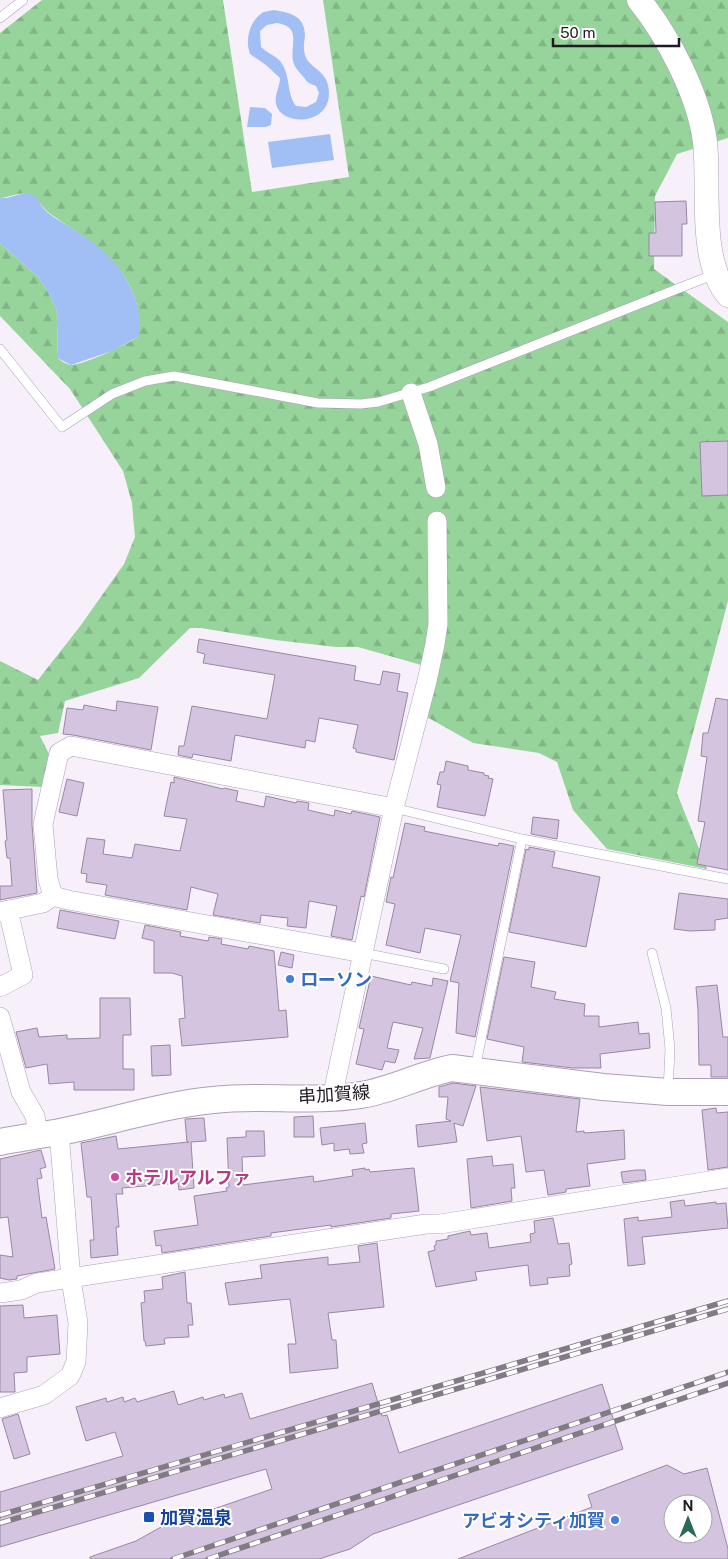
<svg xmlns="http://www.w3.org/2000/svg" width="728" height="1559" font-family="'Public Sans','Noto Sans JP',sans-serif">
  <defs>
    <pattern id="forest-firs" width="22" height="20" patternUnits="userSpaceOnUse" patternTransform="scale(1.25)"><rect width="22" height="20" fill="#96d49c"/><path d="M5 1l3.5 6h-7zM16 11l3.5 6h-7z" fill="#81b586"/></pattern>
  </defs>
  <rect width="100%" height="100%" fill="#f7f0fb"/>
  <path fill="url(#forest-firs)" d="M 42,0 L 223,0 L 252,192 L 349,177 L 323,0 L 728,0 L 728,138 L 677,154 L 655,196 L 654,269 L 728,322 L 728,601 L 677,793 L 707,869 L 607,849 L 573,810 L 557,762 L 539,753 L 473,743 L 427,717 L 439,670 L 358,647 L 336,647 L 275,640 L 201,628 L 190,628 L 139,678 L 65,701 L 58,733 L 40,736 L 50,756 L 43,787 L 0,785 L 0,661 L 38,680 L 81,625 L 124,564 L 135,537 L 132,503 L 123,471 L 70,389 L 0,316 L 0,243 L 40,279 L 49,294 L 56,308 L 58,320 L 57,358 C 61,361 67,365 72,365 C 85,364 126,345 138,337 C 137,325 139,310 135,298 C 122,259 84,237 52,215 C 40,207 41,198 26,194 C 18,192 9,198 0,198 L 0,33 Z"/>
  <g fill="#a2bff5" fill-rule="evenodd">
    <path d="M 274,10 C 291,13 305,16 305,36 C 304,43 303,49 305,55 C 309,68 325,70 328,85 C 337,126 281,128 276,104 C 274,96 280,86 280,78 L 266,65 L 250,54 C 245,40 249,22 262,13 C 265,11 271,11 274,10 ZM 277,23 C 302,27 290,44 293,61 C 294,66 298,71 301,74 C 308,82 305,82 316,86 L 319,93 L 316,102 L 306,107 L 296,106 C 286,93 291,74 280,61 C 276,56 267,53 261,47 L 260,31 L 267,25 Z"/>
    <path d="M 250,107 L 265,108 L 272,114 L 271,125 L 266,127 L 247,127 Z"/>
    <path d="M 330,134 L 334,160 L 272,168 L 268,142 Z"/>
    <path d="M 24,193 C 40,194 37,202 46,211 C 51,216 59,220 65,224 C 76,231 87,238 97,246 C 123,266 146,304 138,337 L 112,351 L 71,365 L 57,358 L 58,320 L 56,308 L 49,294 L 40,279 L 0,243 L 0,198 L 7,198 Z"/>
  </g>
  <g fill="#d5c4e0" stroke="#9888a3" fill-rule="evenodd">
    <path d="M 686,201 L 687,224 L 682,224 L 682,256 L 649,256 L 649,233 L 656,233 L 655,202 Z"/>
    <path d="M 728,441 L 728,495 L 702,496 L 700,442 Z"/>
    <path d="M 199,639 L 356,666 L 354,680 L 380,685 L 383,671 L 400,674 L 397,691 L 408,693 L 394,760 L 356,752 L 356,749 L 353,748 L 358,725 L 319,718 L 315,742 L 306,740 L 305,748 L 235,735 L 231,761 L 193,754 L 192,758 L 178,755 L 179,746 L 184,746 L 192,706 L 267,719 L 275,675 L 203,663 L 205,654 L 197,652 Z"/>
    <path d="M 716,698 L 728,700 L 728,870 L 697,864 L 705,822 L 698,821 L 707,757 L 701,756 L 703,733 L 708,733 Z"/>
    <path d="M 117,701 L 158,707 L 151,750 L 73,735 L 63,734 L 67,708 L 83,710 L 84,705 L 116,711 Z"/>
    <path d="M 446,761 L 468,766 L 468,770 L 484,773 L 484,775 L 489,776 L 488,778 L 493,779 L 485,816 L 437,807 L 441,785 L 437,784 L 440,772 L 444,772 Z"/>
    <path d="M 174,777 L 223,789 L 224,788 L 238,791 L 236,801 L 264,807 L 266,796 L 296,803 L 297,801 L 309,803 L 308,810 L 334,816 L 335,810 L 351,814 L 352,811 L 380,817 L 364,897 L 361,896 L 352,940 L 331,936 L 337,906 L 309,901 L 306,928 L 287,926 L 288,918 L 261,915 L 260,923 L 213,915 L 218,894 L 191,887 L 187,910 L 105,895 L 107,885 L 86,882 L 87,874 L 81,873 L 87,838 L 105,840 L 103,854 L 132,858 L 135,844 L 180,851 L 187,819 L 164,816 L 171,782 L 174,783 Z"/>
    <path d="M 67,779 L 84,783 L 77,816 L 59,812 Z"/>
    <path d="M 32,789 L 32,825 L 37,893 L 0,900 L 0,886 L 12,886 L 10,858 L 7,858 L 5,841 L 7,840 L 3,790 Z"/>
    <path d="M 533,817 L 559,820 L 557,839 L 531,834 Z"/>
    <path d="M 405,823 L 425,827 L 424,831 L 498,846 L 499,843 L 514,846 L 475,1037 L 456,1033 L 459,983 L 450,981 L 461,935 L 425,928 L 420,953 L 386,945 L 395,904 L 386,902 L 391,877 L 393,878 Z"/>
    <path d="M 529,847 L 555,852 L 552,867 L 600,877 L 586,947 L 509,932 L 526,849 L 529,850 Z"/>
    <path d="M 679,893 L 728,899 L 728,918 L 715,920 L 715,930 L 690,931 L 674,929 Z"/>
    <path d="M 60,910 L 119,921 L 115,939 L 57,928 Z"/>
    <path d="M 145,925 L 181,932 L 180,936 L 208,941 L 209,937 L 222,939 L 221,944 L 248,949 L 249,946 L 274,951 L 279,1011 L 286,1010 L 288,1037 L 182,1046 L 179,1019 L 185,1018 L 182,976 L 172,973 L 154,973 L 154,941 L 142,938 Z"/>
    <path d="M 281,952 L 294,955 L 292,968 L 278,965 Z"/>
    <path d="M 504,957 L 535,962 L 531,987 L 556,992 L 554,999 L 585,1004 L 584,1016 L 599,1016 L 599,1027 L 638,1022 L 639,1034 L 649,1033 L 650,1048 L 600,1054 L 601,1068 L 573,1068 L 522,1062 L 524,1047 L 487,1039 Z"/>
    <path d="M 371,976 L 411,985 L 412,982 L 432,986 L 433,978 L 448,981 L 430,1058 L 414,1059 L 423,1028 L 393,1022 L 387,1048 L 399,1050 L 395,1063 L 385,1061 L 382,1070 L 356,1064 L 364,1029 L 359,1028 Z"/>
    <path d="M 717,985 L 723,1037 L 728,1037 L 728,1077 L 711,1077 L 711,1065 L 699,1065 L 698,1010 L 696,987 Z"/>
    <path d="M 100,998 L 130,998 L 131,1035 L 123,1035 L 123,1069 L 134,1069 L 134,1090 L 74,1090 L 74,1082 L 49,1084 L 47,1064 L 26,1068 L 16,1032 L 37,1028 L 39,1037 L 67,1035 L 67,1039 L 100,1038 Z"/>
    <path d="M 170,1045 L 171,1075 L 152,1076 L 151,1046 Z"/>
    <path d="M 453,1083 L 476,1086 L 463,1126 L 454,1123 L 457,1142 L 418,1147 L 416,1125 L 451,1121 L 446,1119 L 448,1097 L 439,1097 L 439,1087 Z"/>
    <path d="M 480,1087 L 580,1099 L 576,1132 L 584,1131 L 584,1133 L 624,1130 L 625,1159 L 587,1164 L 590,1186 L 566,1189 L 566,1192 L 548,1195 L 544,1170 L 526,1172 L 521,1136 L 487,1141 Z"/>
    <path d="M 716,1108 L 717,1113 L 728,1112 L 728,1167 L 708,1170 L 702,1110 Z"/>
    <path d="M 313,1116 L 314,1137 L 294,1137 L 294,1117 Z"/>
    <path d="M 204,1118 L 206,1141 L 191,1142 L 194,1188 L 179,1190 L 178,1183 L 122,1188 L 123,1194 L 116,1194 L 119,1227 L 116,1227 L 118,1255 L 91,1258 L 90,1240 L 94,1240 L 91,1197 L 87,1197 L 81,1143 L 116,1136 L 118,1149 L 189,1142 L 187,1142 L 185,1119 Z"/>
    <path d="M 365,1123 L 367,1143 L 362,1144 L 364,1153 L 350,1154 L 349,1149 L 334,1151 L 334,1143 L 322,1145 L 320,1128 Z"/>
    <path d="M 246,1131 L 264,1131 L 265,1156 L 242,1157 L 243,1185 L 313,1176 L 314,1182 L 353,1176 L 352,1170 L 365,1168 L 365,1170 L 369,1169 L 370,1172 L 414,1168 L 419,1211 L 391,1214 L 391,1218 L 331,1227 L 331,1225 L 271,1233 L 271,1236 L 162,1253 L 161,1245 L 156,1246 L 154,1231 L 198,1225 L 194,1196 L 227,1191 L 226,1188 L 229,1187 L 227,1138 L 246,1137 Z"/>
    <path d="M 41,1150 L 46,1167 L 40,1169 L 42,1178 L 37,1179 L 42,1218 L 46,1217 L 55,1269 L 17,1276 L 17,1279 L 9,1280 L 0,1278 L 0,1255 L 13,1257 L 8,1217 L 0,1218 L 0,1159 Z"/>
    <path d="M 492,1156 L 493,1166 L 513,1164 L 515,1188 L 511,1188 L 512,1201 L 471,1208 L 467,1159 Z"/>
    <path d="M 636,1170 L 645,1170 L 646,1180 L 623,1183 L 621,1172 Z"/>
    <path d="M 684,1200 L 685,1206 L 716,1202 L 716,1204 L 726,1203 L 728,1228 L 642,1237 L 645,1264 L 628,1266 L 624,1219 L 638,1217 L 638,1221 L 672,1217 L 670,1202 Z"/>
    <path d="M 553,1218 L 558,1244 L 569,1243 L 572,1264 L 569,1265 L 570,1276 L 547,1278 L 548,1284 L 530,1286 L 528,1265 L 475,1272 L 477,1280 L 436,1287 L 428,1252 L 435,1250 L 434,1246 L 436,1245 L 436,1241 L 448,1239 L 448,1236 L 470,1231 L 471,1235 L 487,1233 L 489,1248 L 531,1242 L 530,1234 L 535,1233 L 534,1221 Z"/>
    <path d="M 377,1243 L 384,1307 L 328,1313 L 332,1340 L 336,1340 L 338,1368 L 290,1373 L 288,1344 L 296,1344 L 290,1299 L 229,1305 L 225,1283 L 262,1278 L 260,1265 L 328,1257 L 328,1265 L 360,1262 L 358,1246 Z"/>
    <path d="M 185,1272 L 187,1303 L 191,1303 L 193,1325 L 188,1325 L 189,1337 L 166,1338 L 164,1339 L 165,1344 L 146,1346 L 145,1341 L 144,1341 L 141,1303 L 145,1302 L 144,1291 L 163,1289 L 162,1277 Z"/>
    <path d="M 23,1305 L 24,1318 L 57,1315 L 60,1354 L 27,1357 L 27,1372 L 14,1373 L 15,1392 L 0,1392 L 0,1306 Z"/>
    <path d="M 372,1383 L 382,1416 L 387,1415 L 399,1453 L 602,1384 L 623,1449 L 373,1534 L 350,1549 L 319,1559 L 90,1559 L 90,1557 L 136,1541 L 161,1527 L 272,1489 L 266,1469 L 0,1547 L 0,1492 L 123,1456 L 115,1432 L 86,1441 L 76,1407 L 106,1398 L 107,1402 L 123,1397 L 124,1402 L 135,1398 L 137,1402 L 174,1391 L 178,1405 L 203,1397 L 204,1400 L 224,1394 L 225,1398 L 242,1393 L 250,1419 Z"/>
    <path d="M 18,1414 L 30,1454 L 14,1459 L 2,1419 Z"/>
    <path d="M 667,1465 L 684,1474 L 707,1468 L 728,1549 L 728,1559 L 458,1559 L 592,1507 L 588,1495 ZM 673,1504 L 703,1504 L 703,1534 L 673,1534 Z"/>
  </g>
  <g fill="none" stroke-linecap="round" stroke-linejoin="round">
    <defs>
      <g id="service">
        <path d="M 0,18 L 23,0"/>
        <path d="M 0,349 L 62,427 L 112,394 L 145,381 L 174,376 L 318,403 L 361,404 L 378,402 L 429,387 L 715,274"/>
        <path d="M 394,808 L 522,839 L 475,1069"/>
        <path d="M 522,839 L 728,879"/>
        <path d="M 363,953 L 444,969"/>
        <path d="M 652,953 L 666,1008 L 670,1049 L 668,1091"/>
      </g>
      <g id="minor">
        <path d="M 411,393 L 428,444 L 436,488"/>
        <path d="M 53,896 L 48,879 L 43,824 L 59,753 L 71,746 L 394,808"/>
        <path d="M 53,896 L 68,900 L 363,953"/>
        <path d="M 0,912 L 43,903 L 53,896"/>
        <path d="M 0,987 L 23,975 L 8,910"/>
        <path d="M 0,1017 L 21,1092 L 35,1116 L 38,1134"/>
        <path d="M 332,1098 L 394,808 L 427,681 L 435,644 L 438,624 L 437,521"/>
        <path d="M 0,1293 L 21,1290 L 37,1283 L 426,1224 L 440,1224 L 728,1178"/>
        <path d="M 0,1408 L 44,1395 L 70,1376 L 76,1362 L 78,1323 L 71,1279 L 59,1132"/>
      </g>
      <path id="tertiary" d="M 639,0 C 668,36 699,95 705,142 C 710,186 698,259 728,295"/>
      <path id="secondary" d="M 0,1142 C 20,1138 40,1135 60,1132 C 111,1122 161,1105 213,1100 C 262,1094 312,1103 361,1095 C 393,1090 421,1074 452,1068 L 603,1087 L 668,1092 L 728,1092"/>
    </defs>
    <use href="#service" stroke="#af9eb9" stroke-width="10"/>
    <use href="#minor" stroke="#af9eb9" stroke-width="20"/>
    <use href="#tertiary" stroke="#af9eb9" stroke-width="25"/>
    <use href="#secondary" stroke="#af9eb9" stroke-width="28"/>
    <use href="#service" stroke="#fff" stroke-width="9"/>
    <use href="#minor" stroke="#fff" stroke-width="19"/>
    <use href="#tertiary" stroke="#fff" stroke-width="24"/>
    <use href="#secondary" stroke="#fff" stroke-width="26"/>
    <defs>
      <g id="rail">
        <path d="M 0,1515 L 728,1301"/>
        <path d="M 0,1523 L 728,1309"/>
        <path d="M 173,1559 L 728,1372"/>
        <path d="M 208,1559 L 728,1383"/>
      </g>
    </defs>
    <use href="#rail" stroke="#827b86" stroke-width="5.5"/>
    <use href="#rail" stroke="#fff" stroke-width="4" stroke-dasharray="11" stroke-linecap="butt"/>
  </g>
  <g fill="#3f7fe0" stroke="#fff" stroke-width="2">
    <circle cx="290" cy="979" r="5"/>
    <circle cx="615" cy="1520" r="5"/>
  </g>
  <circle fill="#d1479c" stroke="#fff" stroke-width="2" cx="115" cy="1177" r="5"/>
  <rect fill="#1a4fb4" stroke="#fff" stroke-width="2" x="143" y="1511" width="12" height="12" rx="2.5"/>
  <g text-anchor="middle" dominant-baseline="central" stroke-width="4" stroke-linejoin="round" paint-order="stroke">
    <g font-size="18" font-weight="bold" fill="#366cbe" stroke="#fff" text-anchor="start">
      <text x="300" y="979">ローソン</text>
      <text x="605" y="1520" text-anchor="end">アビオシティ加賀</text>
    </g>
    <g font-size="18" fill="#211a25" stroke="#fff">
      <text transform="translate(334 1094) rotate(-4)">串加賀線</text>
    </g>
    <g font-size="18" font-weight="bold" fill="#b23c85" stroke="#fff" text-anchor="start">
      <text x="125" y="1177">ホテルアルファ</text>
    </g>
    <g font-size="18" font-weight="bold" fill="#164399" stroke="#fff" text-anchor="start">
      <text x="160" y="1517">加賀温泉</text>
    </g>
  </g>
  <g transform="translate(688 1519)"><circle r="24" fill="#ffffff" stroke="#a6a3a8"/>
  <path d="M0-4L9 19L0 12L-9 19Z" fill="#2a6a58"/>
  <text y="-8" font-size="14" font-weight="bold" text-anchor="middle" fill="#211a25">N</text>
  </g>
  <path d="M553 38v8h126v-8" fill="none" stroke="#211a25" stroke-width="2.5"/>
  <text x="560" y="38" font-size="15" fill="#211a25" stroke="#ffffff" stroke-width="4" paint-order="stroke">50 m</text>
</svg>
